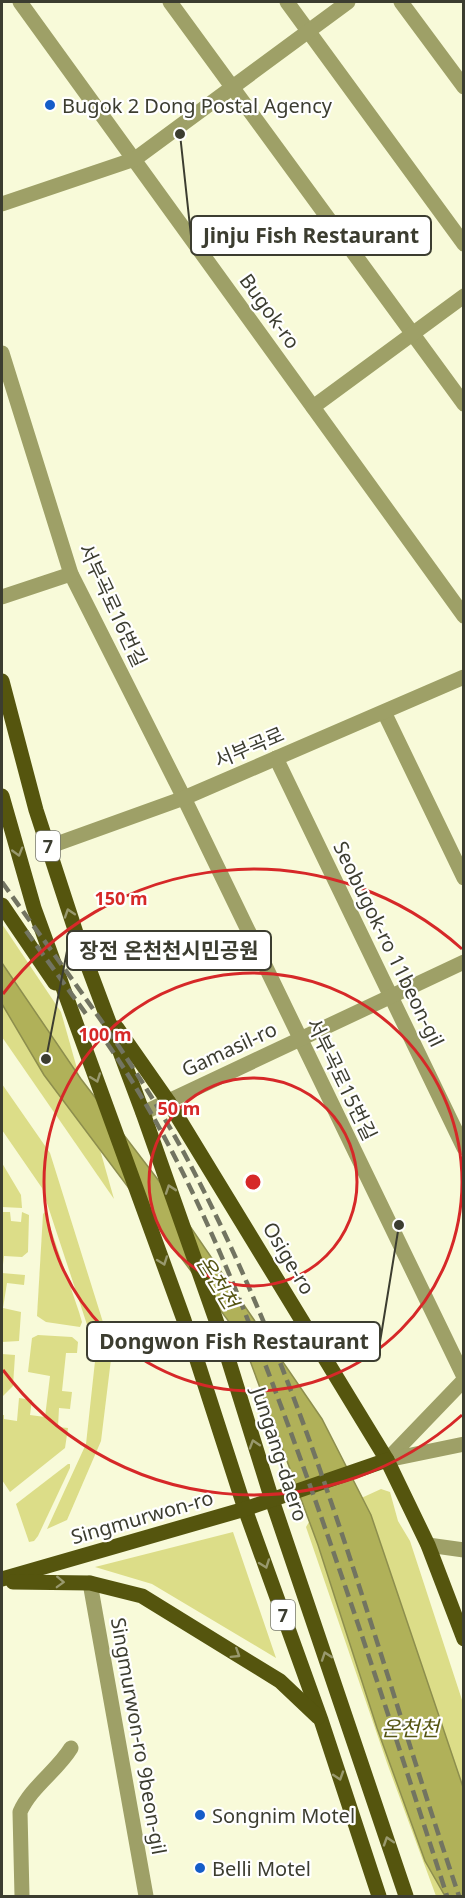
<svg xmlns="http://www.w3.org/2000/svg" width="465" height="1898" font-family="'Noto Sans','Noto Sans KR',sans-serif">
  <rect width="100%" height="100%" fill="#f8fad9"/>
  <g fill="#dcdd88">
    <path d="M 2,924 L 61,1012 L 114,1199 L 2,1037 Z"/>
    <path d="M 2,1084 L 50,1153 L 112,1351 L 101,1441 L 67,1520 L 47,1529 L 86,1444 L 96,1352 L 42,1188 L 2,1130 Z"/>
    <path d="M 2,1163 L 21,1195 L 22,1208 L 2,1207 Z"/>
    <path d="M 2,1212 L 10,1212 L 11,1221 L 21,1222 L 22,1212 L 29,1215 L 28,1252 L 22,1257 L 4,1256 L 2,1273 L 25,1275 L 24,1285 L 7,1283 L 3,1308 L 21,1312 L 19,1341 L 2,1342 Z"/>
    <path d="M 45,1212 L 79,1312 L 82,1322 L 80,1327 L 46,1322 L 37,1316 L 43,1214 Z"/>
    <path d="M 38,1335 L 72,1337 L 78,1342 L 77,1353 L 66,1353 L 62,1391 L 72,1392 L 70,1409 L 59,1408 L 58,1427 L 68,1428 L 65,1448 L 10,1492 L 2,1480 L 2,1415 L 4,1415 L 4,1419 L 17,1421 L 19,1398 L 32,1400 L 30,1415 L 45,1417 L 50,1376 L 28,1372 L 32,1338 Z"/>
    <path d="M 2,1354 L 15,1355 L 13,1386 L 2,1397 Z"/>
    <path d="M 68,1464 L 70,1464 L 70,1468 L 38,1536 L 34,1541 L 29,1542 L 16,1504 Z"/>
    <path d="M 381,1489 L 390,1492 L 398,1521 L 410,1541 L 463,1703 L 463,1896 L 436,1896 L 387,1763 L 306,1527 L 309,1522 Z"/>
    <path d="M 233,1532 L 276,1658 L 152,1584 L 95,1567 Z"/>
  </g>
  <path fill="#b0b159" stroke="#8d8e4d" stroke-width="1.5" d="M 2,963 L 81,1079 L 159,1181 L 322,1419 L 371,1515 L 463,1787 L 463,1896 L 445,1896 L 425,1861 L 377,1728 L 318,1545 L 242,1339 L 44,1075 L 2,1004 Z"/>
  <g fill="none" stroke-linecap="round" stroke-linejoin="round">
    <g stroke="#9ea067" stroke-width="15">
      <path d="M 20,2 L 464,616"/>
      <path d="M 170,2 L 464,404"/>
      <path d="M 287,2 L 464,244"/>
      <path d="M 401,2 L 464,87"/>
      <path d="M 2,204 L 135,159 L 348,2"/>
      <path d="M 2,353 L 71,574 L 184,798 L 464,1377"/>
      <path d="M 313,407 L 464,296"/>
      <path d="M 2,597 L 71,574"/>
      <path d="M 384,712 L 464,878"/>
      <path d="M 276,758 L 464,1148"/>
      <path d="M 48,847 L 184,798 L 464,677"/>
      <path d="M 143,1113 L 464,962"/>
      <path d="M 387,1460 L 464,1380"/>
      <path d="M 387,1460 L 464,1444"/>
      <path d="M 428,1545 L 464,1550"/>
      <path d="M 90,1583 L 146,1896"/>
      <path d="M 22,1896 L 20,1812 C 31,1787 57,1771 71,1748"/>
    </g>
    <g stroke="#55550e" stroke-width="15">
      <path d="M 2,681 L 36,810 L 80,945 L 143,1113 L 217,1323 L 272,1500 L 406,1896"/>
      <path d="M 2,796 L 34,908 L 184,1320 L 245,1509 L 321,1720 L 379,1896"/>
      <path d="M 2,905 L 55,983"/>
      <path d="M 117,1028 L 168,1101 L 387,1460 L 428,1545 L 464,1639"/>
      <path d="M 2,1579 L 245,1509 L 387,1460"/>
      <path d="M 13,1582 L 90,1583 L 142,1596 L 280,1681 L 318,1717"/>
    </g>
    <g stroke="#727461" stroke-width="4.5" stroke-dasharray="12 6" stroke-linecap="butt">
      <path d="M 2,882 C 68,975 139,1066 192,1168 C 312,1397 376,1652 459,1896"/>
      <path d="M 26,931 L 86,1014"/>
      <path d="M 107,1043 C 185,1156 236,1286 284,1414 C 343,1573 395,1735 447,1896"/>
    </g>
  </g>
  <defs><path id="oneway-chevron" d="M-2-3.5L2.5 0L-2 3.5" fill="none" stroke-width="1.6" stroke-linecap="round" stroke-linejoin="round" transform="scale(1.5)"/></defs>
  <g stroke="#99996e">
    <use href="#oneway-chevron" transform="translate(18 852) rotate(74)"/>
    <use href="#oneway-chevron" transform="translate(69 913) rotate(-108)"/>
    <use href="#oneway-chevron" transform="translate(96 1078) rotate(70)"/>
    <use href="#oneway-chevron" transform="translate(170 1189) rotate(-109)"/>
    <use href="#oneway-chevron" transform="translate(163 1261) rotate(70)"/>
    <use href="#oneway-chevron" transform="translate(254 1444) rotate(-107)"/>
    <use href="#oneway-chevron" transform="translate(265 1564) rotate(70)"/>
    <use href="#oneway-chevron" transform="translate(60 1582) rotate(2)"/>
    <use href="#oneway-chevron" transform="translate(236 1654) rotate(32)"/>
    <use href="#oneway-chevron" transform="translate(326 1656) rotate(-109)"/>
    <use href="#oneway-chevron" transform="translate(339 1776) rotate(72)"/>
    <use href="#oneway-chevron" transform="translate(388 1841) rotate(-108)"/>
  </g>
  <g fill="none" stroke="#d62828" stroke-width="3">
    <circle cx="253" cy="1182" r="104"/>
    <circle cx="253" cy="1182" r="209"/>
    <path d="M462 1415A313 313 0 0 1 3 1370M3 994A313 313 0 0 1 462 949"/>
  </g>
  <g fill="#145dc8" stroke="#fff" stroke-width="2">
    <circle cx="50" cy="105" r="6"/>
    <circle cx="200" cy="1815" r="6"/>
    <circle cx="200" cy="1868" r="6"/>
  </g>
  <g text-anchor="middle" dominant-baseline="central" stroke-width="4.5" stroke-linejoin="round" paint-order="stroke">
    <g fill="#fff" stroke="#76776e" stroke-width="1.5">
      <rect x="36" y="831" width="24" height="30" rx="4.5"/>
      <rect x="271" y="1600" width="24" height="30" rx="4.5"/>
    </g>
    <g font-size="18" font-weight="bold" fill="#3c3d30">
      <text x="48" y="846">7</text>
      <text x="283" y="1615">7</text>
    </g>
    <g font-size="20" fill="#3c3d30" stroke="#fff" text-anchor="start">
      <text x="62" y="105">Bugok 2 Dong Postal Agency</text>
      <text x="212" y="1815">Songnim Motel</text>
      <text x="212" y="1868">Belli Motel</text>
    </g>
    <g font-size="20" fill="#3c3d30" stroke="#fff">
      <text transform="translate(270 311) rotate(54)">Bugok-ro</text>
      <text transform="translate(113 605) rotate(65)">서부곡로16번길</text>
      <text transform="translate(249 747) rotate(-23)">서부곡로</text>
      <text transform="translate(389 944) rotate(64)">Seobugok-ro 11beon-gil</text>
      <text transform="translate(229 1049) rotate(-25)">Gamasil-ro</text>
      <text transform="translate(342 1079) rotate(64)">서부곡로15번길</text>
      <text transform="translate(289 1258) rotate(59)">Osige-ro</text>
      <text transform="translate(280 1454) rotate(72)">Jungang-daero</text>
      <text transform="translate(142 1517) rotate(-16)">Singmurwon-ro</text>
      <text transform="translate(139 1736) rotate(80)">Singmurwon-ro 9beon-gil</text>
    </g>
    <g font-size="21" font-style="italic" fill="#555513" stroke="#fff">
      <text transform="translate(218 1282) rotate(58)">온천천</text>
      <text x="410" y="1728">온천천</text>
    </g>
  </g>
  <circle cx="253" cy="1182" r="9" fill="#d62828" stroke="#fff" stroke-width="3"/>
  <g font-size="18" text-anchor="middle" font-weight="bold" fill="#d62828" stroke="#fff" stroke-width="4.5" stroke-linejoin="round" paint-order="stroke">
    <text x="121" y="905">150 m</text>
    <text x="105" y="1041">100 m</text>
    <text x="179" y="1115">50 m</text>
  </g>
  <path fill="none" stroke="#3c3d30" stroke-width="2" d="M180 134L191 236M46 1059L67 951M399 1225L380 1342"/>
  <g fill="#3c3d30" stroke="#fff" stroke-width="2">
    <circle cx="180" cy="134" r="6"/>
    <circle cx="46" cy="1059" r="6"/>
    <circle cx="399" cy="1225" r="6"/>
  </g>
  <g fill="#fff" stroke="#3c3d30" stroke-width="2">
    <rect x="191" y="216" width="240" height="39" rx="6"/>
    <rect x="67" y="931" width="204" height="39" rx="6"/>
    <rect x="87" y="1322" width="293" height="39" rx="6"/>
  </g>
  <g font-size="21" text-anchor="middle" font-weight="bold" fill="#3c3d30">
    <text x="311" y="243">Jinju Fish Restaurant</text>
    <text x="169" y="958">장전 온천천시민공원</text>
    <text x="234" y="1349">Dongwon Fish Restaurant</text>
  </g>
  <rect width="465" height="1898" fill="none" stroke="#3c3d30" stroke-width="6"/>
</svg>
